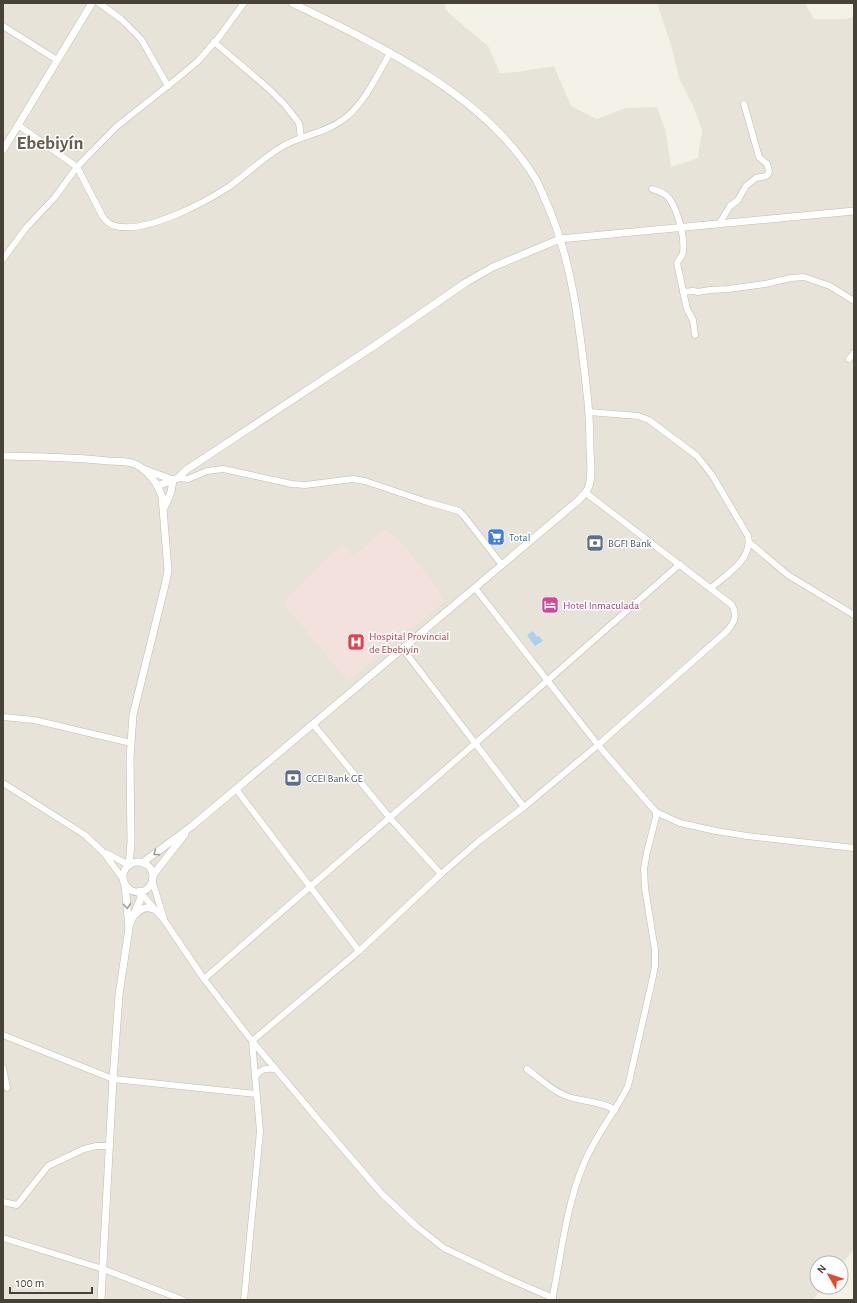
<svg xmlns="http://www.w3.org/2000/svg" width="857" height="1303" font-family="'Alegreya Sans',sans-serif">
  <rect width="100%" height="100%" fill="#f4f1e9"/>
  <path fill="#e7e3d8" d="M 3,3 L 444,3 L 446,10 L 465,27 L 488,46 L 500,73 L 517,72 L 554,66 L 571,106 L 597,119 L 626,108 L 657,107 L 666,132 L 671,167 L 698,158 L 702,130 L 693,106 L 679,78 L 672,48 L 658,6 L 660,3 L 805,3 L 814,19 L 845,19 L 854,17 L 854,1249 L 841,1265 L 841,1263 L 817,1263 L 817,1287 L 823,1287 L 813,1300 L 3,1300 Z"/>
  <path fill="#f3e1de" d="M 385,530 L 400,540 L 437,588 L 444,602 L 348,681 L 283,603 L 342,544 L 353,556 Z"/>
  <path fill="#aad1ec" d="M 533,631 L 537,637 L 539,636 L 543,641 L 535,646 L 527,635 Z"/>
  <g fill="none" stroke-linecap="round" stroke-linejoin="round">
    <defs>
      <g id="minor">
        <path d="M 99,3 L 121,19 L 141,39 L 168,86"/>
        <path d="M 3,26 L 57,60"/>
        <path d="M 214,42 L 268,88 L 285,105 L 299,123 L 301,138"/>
        <path d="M 18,125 L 77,167 L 103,217 C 106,221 110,225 115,226 C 146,234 204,203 230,186 C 248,173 264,157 283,146 C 302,135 326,133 344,119 C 364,104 378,74 390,53"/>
        <path d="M 652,189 C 658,191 665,193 669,198 C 678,211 685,237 683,252 C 682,257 679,259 677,263 L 687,309 L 693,320 L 695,335"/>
        <path d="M 719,224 L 730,206 L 738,200 L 746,186 L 756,178 L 766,176 L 768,174 L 769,171 L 767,164 L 759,157 L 744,104"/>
        <path d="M 3,259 L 26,228 L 55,197 L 77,167 L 116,127 L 179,77 L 198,61 L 219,37 L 244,3"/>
        <path d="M 683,292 L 693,291 L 698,292 L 710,290 L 728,289 L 765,284 L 791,278 L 804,277 L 830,286 L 854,301"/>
        <path d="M 849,359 L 854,353"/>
        <path d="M 589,412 L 638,416 L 649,420 L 697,456 L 712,475 L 748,536 C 753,559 727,574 711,588"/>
        <path d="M 178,478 L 188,479 L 207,471 L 223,469 L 292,484 L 305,485 L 353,479 L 365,481 L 427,502 L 452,509 L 459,511 L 464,516 L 502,565"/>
        <path d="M 750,543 L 788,575 L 854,615"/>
        <path d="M 475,588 L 598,745 L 656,812 L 656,817 L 647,852 L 644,869 L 645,888 L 655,950 L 655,966 L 652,981 L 628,1086 C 615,1113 594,1137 583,1166 C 566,1206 561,1257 552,1300"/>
        <path d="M 403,649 L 524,807"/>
        <path d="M 3,717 L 34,720 L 131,743"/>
        <path d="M 313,724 L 390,818 L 441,874"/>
        <path d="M 3,783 L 85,835 L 104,853 L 123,879"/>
        <path d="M 236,789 L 359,951"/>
        <path d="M 656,812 L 680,823 L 716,831 L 747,836 L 854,848"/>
        <path d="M 106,853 L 129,865"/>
        <path d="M 152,880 L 164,919"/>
        <path d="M 141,893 L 164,920 L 204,979 L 252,1041 L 321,1123 L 382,1194 L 416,1226 L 444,1248 L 509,1279 L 553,1298"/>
        <path d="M 204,979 L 547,681 L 680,564"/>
        <path d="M 3,1035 L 113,1079 L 256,1094"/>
        <path d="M 3,1068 L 7,1088"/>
        <path d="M 527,1069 C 540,1079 554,1092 569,1097 C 584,1102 601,1101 615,1110"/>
        <path d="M 255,1077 C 261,1069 265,1068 275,1069"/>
        <path d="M 3,1202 L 17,1205 L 48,1166 L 84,1149 L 96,1146 L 109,1146"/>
        <path d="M 3,1238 L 103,1269 L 183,1300"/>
        <path d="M 244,1300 L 260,1131 L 252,1041 L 359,951 L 441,874 L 479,841 L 524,807 L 598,745 L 726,632 C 734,623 738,617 732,605 L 586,493"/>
      </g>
      <g id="tertiary">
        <path d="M 3,150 L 92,3"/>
        <path d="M 3,456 C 38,457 73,457 108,461 C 117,461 127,461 135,464 C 148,470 158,484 162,497 L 168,570 L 166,581 L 133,715 L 130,758 L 131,842 L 129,865"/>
        <path d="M 143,469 L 173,480 L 171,492 L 164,508"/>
        <path d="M 157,486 L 178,478 L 186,470 L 374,346 L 465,283 L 493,267 L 560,239 L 854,211"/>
        <circle cx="138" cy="877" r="15"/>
        <path d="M 142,863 L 192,826 L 580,499 C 583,495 587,492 589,486 C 592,475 591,463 590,451 C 590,429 589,407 586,384 C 579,323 572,261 547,204 C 543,196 540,186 535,178 C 484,94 377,44 292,3"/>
        <path d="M 153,875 L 185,834"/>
        <path d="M 135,915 C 140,909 146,906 153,909"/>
        <path d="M 129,926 L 141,898 L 140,891"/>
        <path d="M 101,1300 L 113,1079 L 119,995 L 129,928 L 125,884"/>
      </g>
    </defs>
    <use href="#minor" stroke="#c2bbaf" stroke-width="7"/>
    <use href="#tertiary" stroke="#c2bbaf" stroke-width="8"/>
    <use href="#minor" stroke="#fff" stroke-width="6"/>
    <use href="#tertiary" stroke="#fff" stroke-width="7"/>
  </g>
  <defs><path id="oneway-chevron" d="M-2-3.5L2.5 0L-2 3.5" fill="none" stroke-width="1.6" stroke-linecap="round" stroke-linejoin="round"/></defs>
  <g stroke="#a3a09c">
    <use href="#oneway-chevron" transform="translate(156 853) rotate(144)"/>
    <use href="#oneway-chevron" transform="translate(127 906) rotate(86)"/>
  </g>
  <defs>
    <symbol id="supermarket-square" viewBox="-11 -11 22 22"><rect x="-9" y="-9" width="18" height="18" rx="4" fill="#3f7fe0" stroke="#fff"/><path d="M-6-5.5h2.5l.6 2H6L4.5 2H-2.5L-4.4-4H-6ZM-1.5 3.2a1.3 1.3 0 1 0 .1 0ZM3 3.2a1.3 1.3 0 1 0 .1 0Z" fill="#fff"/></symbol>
    <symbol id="bank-square" viewBox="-11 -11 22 22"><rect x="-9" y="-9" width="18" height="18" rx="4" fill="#5c6f8a" stroke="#fff"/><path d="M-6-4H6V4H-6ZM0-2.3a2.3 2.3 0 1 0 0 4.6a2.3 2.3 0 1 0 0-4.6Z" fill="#fff"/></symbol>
    <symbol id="hotel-square" viewBox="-11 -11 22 22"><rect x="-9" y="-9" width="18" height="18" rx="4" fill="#d1479c" stroke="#fff"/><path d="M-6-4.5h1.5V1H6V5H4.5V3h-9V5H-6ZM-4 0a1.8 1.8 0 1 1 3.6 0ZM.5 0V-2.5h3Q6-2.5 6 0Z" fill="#fff"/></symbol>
    <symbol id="hospital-square" viewBox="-11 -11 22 22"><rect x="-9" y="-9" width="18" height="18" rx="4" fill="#e0444e" stroke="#fff"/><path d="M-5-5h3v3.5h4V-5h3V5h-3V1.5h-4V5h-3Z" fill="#fff"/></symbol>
  </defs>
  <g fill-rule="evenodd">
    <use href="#supermarket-square" x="486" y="527" width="20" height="20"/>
    <use href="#bank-square" x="585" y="533" width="20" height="20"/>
    <use href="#hotel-square" x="540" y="595" width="20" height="20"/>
    <use href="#hospital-square" x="346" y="632" width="20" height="20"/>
    <use href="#bank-square" x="283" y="768" width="20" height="20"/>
  </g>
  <g text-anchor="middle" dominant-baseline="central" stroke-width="3" stroke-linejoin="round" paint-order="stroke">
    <g font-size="11" fill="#366cbe" stroke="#fff" text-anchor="start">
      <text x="509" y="537">Total</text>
    </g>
    <g font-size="11" fill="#4e5e75" stroke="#fff" text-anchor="start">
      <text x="608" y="543">BGFI Bank</text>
      <text x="306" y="778">CCEI Bank GE</text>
    </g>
    <g font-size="11" fill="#b23c85" stroke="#fff" text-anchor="start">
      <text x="563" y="605">Hotel Inmaculada</text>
    </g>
    <g font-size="11" fill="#be3a42" stroke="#fff" text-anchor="start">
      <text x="369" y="636">Hospital Provincial<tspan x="369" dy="13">de Ebebiyín</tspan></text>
    </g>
    <g font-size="19" font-weight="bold" fill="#695f50" stroke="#fff">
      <text x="50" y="143">Ebebiyín</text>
    </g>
  </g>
  <rect width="857" height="1303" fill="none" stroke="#474138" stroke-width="8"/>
  <g transform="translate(829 1275) rotate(309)"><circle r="19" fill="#ffffff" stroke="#b5b3af"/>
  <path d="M0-3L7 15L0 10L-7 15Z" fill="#ed4627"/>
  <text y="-6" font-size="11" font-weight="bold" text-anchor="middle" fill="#474138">N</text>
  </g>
  <path d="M10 1287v6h82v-6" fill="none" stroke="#474138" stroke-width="2"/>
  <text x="16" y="1287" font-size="12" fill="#474138" stroke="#ffffff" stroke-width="3" paint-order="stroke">100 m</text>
</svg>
